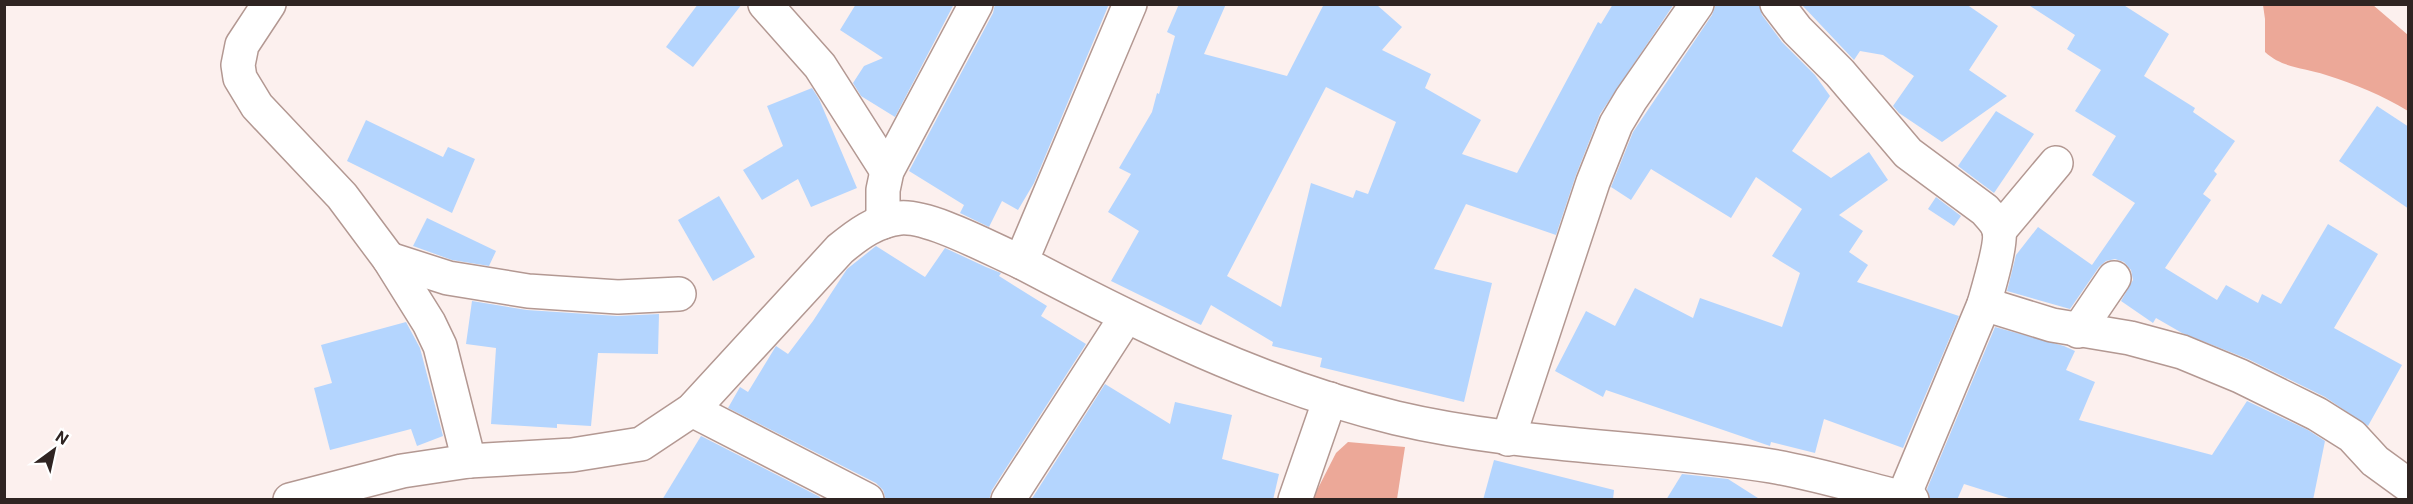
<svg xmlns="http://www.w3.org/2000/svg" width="2413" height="504" font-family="Roboto,sans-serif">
  <rect width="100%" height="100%" fill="#fcf0ee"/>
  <g fill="#eca898">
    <path d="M 2263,5 L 2373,5 L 2408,35 L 2408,111 C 2382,95 2355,84 2326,75 C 2303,67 2284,69 2265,52 L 2265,19 Z"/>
    <path d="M 1348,442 L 1405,447 L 1397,499 L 1312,500 L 1336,453 Z"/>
  </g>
  <g fill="#b4d5fe" fill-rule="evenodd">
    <path d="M 698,4 L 742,4 L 693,67 L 666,47 Z"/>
    <path d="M 856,4 L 954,4 L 895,117 L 861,96 L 853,83 L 864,66 L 883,58 L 840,30 Z"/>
    <path d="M 995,4 L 1109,4 L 1034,183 L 1018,210 L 1002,201 L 989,227 L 960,213 L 964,205 L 909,171 L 993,13 Z"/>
    <path d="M 1179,4 L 1226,4 L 1204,54 L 1287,76 L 1324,4 L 1377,5 L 1402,27 L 1382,50 L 1431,74 L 1425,88 L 1481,120 L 1462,154 L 1517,173 L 1598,22 L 1601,24 L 1613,4 L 1674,4 L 1600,114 L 1576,175 L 1556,235 L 1466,204 L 1434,269 L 1492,283 L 1464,402 L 1320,367 L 1322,358 L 1272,346 L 1273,342 L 1211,305 L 1201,325 L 1111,281 L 1139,231 L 1108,212 L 1131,174 L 1119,168 L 1152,112 L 1157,93 L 1159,94 L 1175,36 L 1167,32 ZM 1326,87 L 1396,122 L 1368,194 L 1356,190 L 1353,198 L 1311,183 L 1281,307 L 1227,276 Z"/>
    <path d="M 1716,4 L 1759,4 L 1762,15 L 1782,42 L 1815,75 L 1830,96 L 1792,151 L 1831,178 L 1869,152 L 1888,180 L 1839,215 L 1863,231 L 1849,252 L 1868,265 L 1857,282 L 1959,316 L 1903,448 L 1824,419 L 1815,453 L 1771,442 L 1770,446 L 1606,390 L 1603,397 L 1555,371 L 1586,311 L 1615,326 L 1635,288 L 1693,318 L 1700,298 L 1782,327 L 1800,273 L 1772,256 L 1802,209 L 1756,177 L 1731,218 L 1651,169 L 1631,200 L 1611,187 L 1633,132 L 1712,15 Z"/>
    <path d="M 1801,4 L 1966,4 L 1998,26 L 1969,70 L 2007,96 L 1942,142 L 1899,113 L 1893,106 L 1914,76 L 1883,55 L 1860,51 L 1854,60 Z"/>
    <path d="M 2027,4 L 2122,4 L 2169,34 L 2144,76 L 2195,108 L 2193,112 L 2235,141 L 2214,171 L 2217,174 L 2203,194 L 2211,200 L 2165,268 L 2217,300 L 2226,285 L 2258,303 L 2262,294 L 2281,304 L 2328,224 L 2378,254 L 2334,328 L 2402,365 L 2368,426 L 2325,397 L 2248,359 L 2182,333 L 2156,318 L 2153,323 L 2121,301 L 2133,280 L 2131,270 L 2124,262 L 2115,259 L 2106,261 L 2099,267 L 2070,309 L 2007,291 L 2016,255 L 2038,227 L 2092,265 L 2135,203 L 2092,175 L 2116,136 L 2075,111 L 2101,70 L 2067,49 L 2075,35 Z"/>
    <path d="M 812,88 L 819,99 L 857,188 L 811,207 L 798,179 L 762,200 L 743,170 L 783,146 L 767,106 Z"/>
    <path d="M 2377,106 L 2409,127 L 2409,209 L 2339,161 Z"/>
    <path d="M 1996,111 L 2034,134 L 1994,193 L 1958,166 Z"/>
    <path d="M 366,120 L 443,157 L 448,147 L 475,159 L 452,213 L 347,161 Z"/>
    <path d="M 719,196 L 755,257 L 713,281 L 678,220 Z"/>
    <path d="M 1936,197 L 1961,216 L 1954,226 L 1928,209 Z"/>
    <path d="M 427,218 L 496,251 L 489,266 L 452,260 L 413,246 Z"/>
    <path d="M 876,246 L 925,277 L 945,248 L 986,267 L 1001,273 L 999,276 L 1047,306 L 1041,316 L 1086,344 L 992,490 L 989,500 L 886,500 L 883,490 L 876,483 L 728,408 L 740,387 L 748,392 L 776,346 L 788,354 L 813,321 L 847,269 Z"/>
    <path d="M 472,301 L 527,310 L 617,316 L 659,314 L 658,354 L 598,353 L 591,426 L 557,424 L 557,428 L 491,424 L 496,348 L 466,344 Z"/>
    <path d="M 406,322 L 420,348 L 443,436 L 417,446 L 411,429 L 330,450 L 314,388 L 332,383 L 321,345 Z"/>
    <path d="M 1995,327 L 2064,346 L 2075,351 L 2066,370 L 2095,382 L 2079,420 L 2212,455 L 2247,401 L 2308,430 L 2325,441 L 2313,500 L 2015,500 L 1964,484 L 1957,500 L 1930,500 L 1927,489 Z"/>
    <path d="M 1105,384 L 1170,424 L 1175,402 L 1232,415 L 1222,459 L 1279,474 L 1273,500 L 1031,500 Z"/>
    <path d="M 701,436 L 820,497 L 819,500 L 662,500 Z"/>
    <path d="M 1494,460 L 1614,490 L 1613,500 L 1483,500 Z"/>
    <path d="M 1682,474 L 1728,479 L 1761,500 L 1666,500 Z"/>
  </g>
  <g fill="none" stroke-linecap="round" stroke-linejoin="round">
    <defs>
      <g id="street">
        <path d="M 269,4 L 242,45 L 238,65 L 240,78 L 257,106 L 342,196 L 389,259 L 429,323 L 440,346 L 469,461"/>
        <path d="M 765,4 L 820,66 L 887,171"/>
        <path d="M 1777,4 L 1797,30 L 1840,73 L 1908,153 L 1985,210 C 1990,216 1997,222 1999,230 C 2002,243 1988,290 1984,304 L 1903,498"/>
        <path d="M 883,222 L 883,190 L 887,171 L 976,4"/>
        <path d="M 1999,231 L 2056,163"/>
        <path d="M 389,259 L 448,278 L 528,291 L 618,297 L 679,294"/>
        <path d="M 1984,304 L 2052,325 L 2130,338 L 2182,352 L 2240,376 L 2317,414 L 2352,436 L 2375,461 L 2408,485"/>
        <path d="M 2078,331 L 2114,278"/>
        <path d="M 692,410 L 867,500"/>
        <path d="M 1508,439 L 1593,182 L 1616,124 L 1631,99 L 1697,4"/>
        <path d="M 1008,500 L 1126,317"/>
        <path d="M 1295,500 L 1330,399"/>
      </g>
      <g id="secondary">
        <path d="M 1021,262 C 1140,325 1264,386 1396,418 C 1519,447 1646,446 1771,466 C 1819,474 1865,489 1912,500"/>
        <path d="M 290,500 L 402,471 L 469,461 L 572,455 L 641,444 L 692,410 L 840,249 C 857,235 877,220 900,218 C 929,215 993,250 1021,262 L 1130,4"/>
      </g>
    </defs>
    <use href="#street" stroke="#b39892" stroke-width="36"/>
    <use href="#secondary" stroke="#b39892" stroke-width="36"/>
    <use href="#street" stroke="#fff" stroke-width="33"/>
    <use href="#secondary" stroke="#fff" stroke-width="33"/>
  </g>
  <rect width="2413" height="504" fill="none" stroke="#2f2422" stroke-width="12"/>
  <g transform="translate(54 450) rotate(33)" stroke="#ffffff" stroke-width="4.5" paint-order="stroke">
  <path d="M0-4.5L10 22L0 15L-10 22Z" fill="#2f2422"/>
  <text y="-9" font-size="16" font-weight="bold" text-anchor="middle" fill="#2f2422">N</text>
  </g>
</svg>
